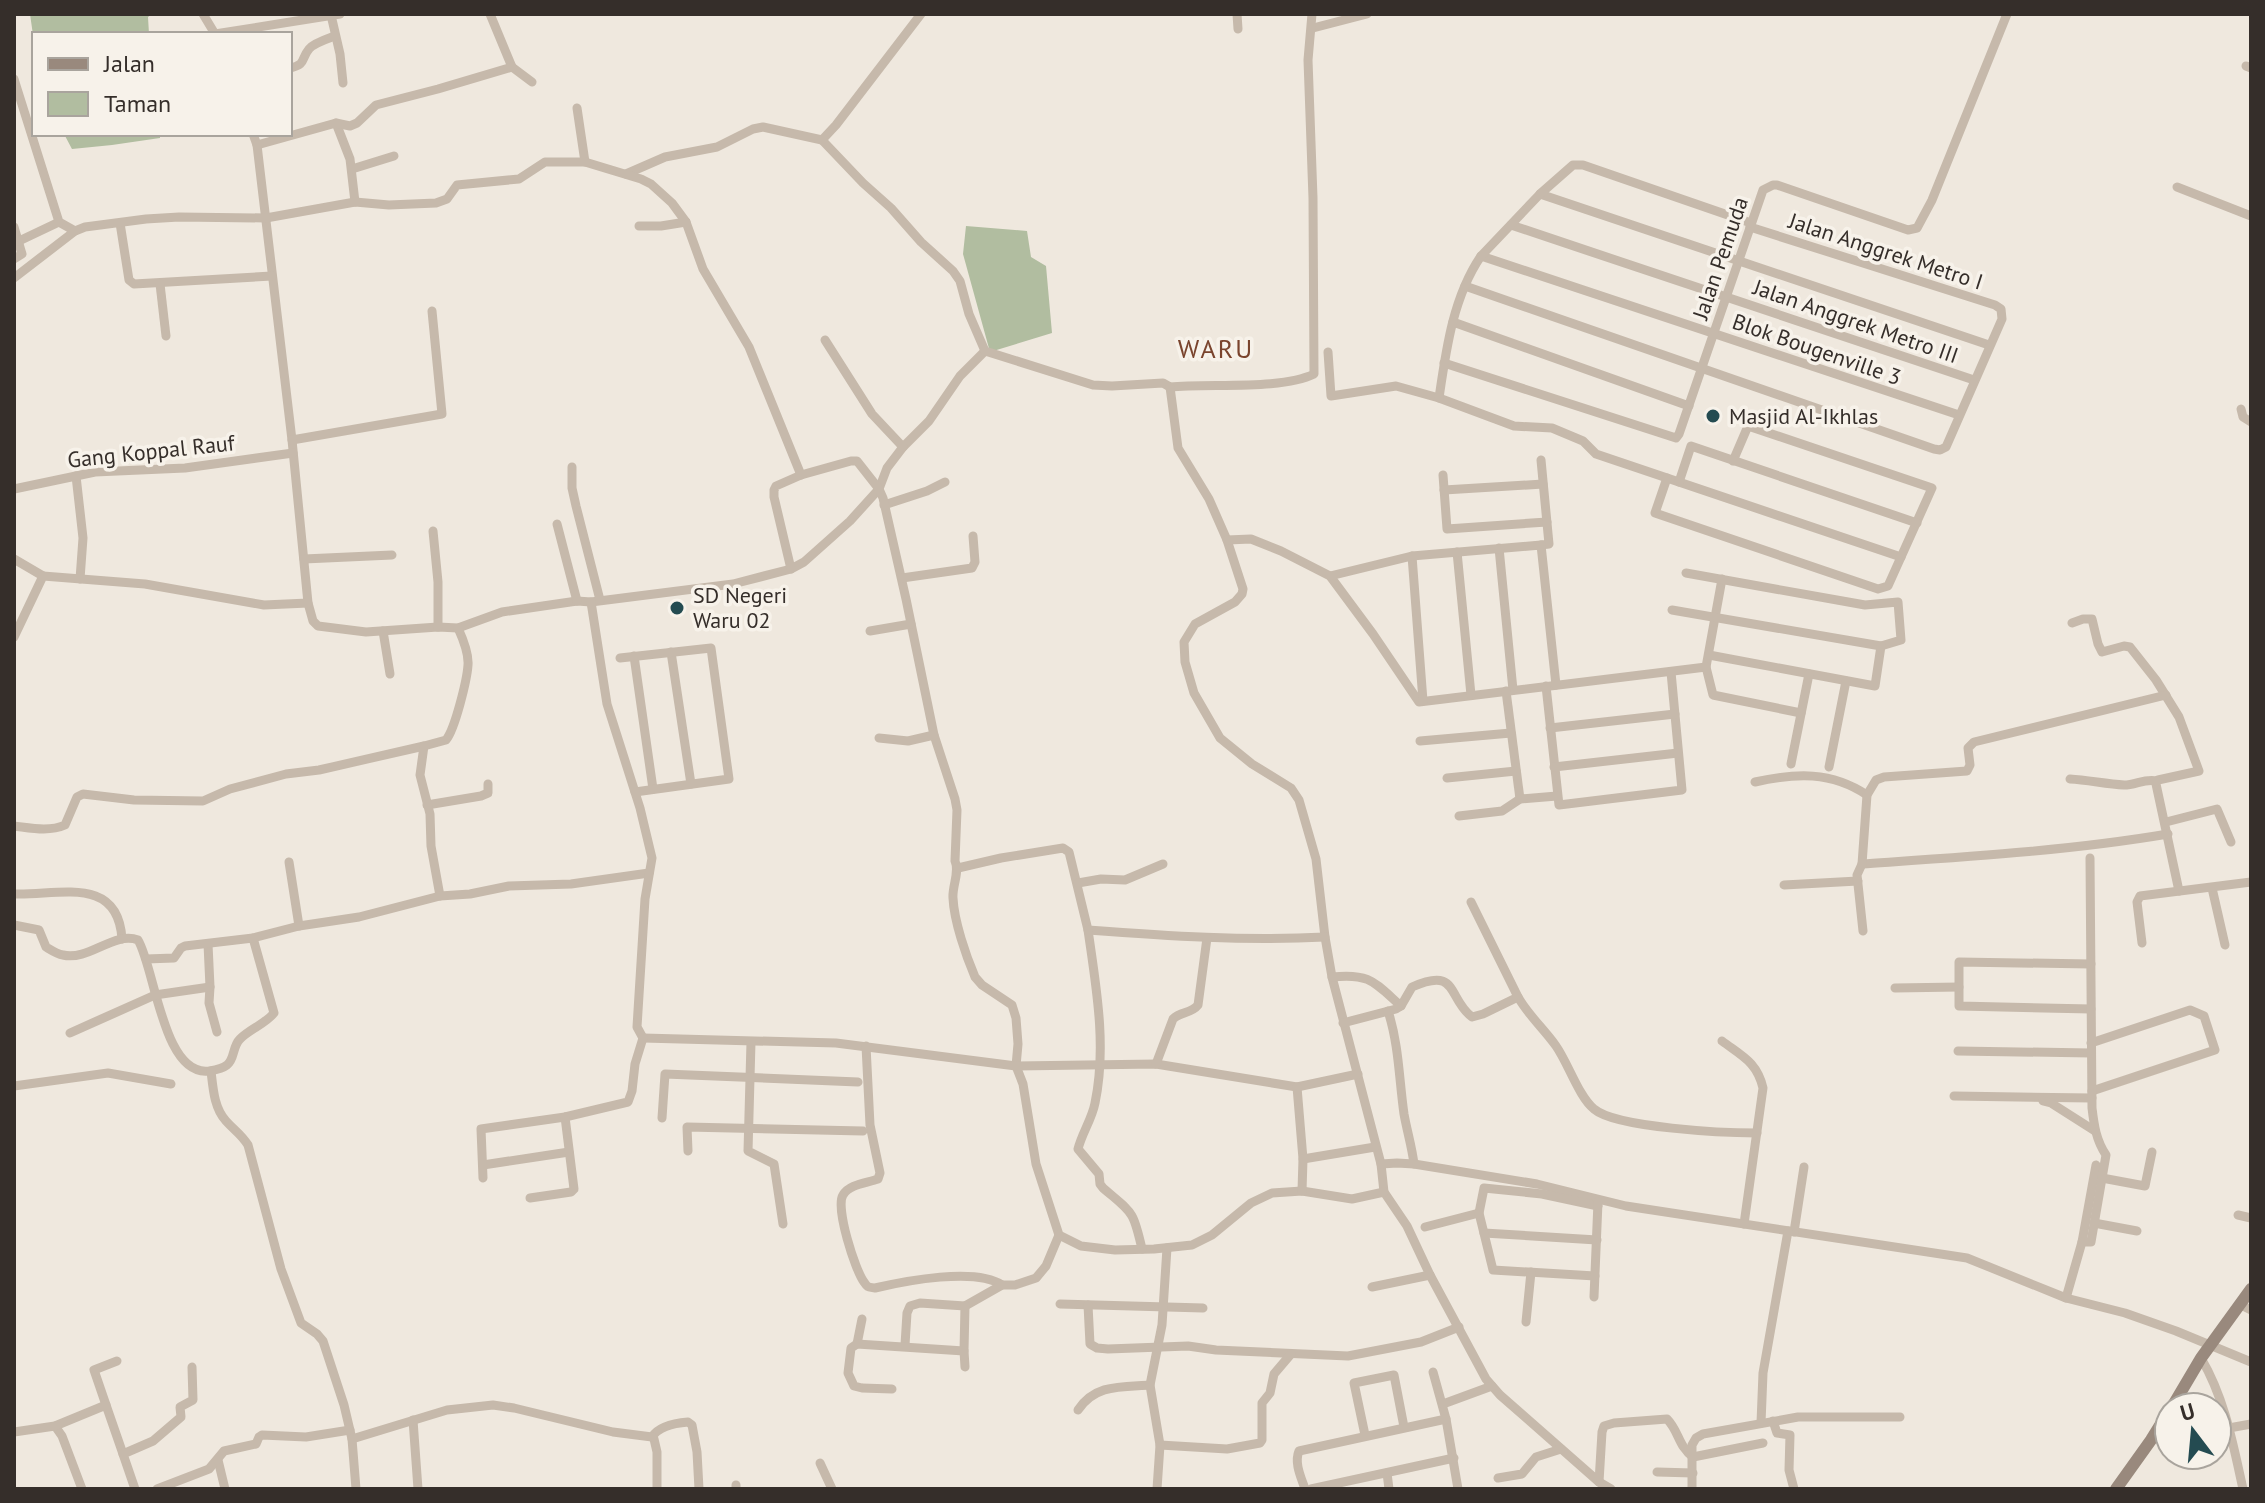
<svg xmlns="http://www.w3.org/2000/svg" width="2265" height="1503" font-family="'PT Sans',sans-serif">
  <rect width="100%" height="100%" fill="#efe8de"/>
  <g fill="#b1bda0">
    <path d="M 30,14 L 152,14 L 148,17 L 149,34 L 34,34 L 34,42 Z"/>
    <path d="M 64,134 L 160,134 L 160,138 L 112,145 L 72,149 Z"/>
    <path d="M 966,226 L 1027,231 L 1031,257 L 1046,266 L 1052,333 L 990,352 L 963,254 Z"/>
  </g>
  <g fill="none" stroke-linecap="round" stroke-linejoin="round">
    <g stroke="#c6b9ab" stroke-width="9">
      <path d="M 203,14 L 215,34"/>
      <path d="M 490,14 L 512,67 L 532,82"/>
      <path d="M 1237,14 L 1238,29"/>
      <path d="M 331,15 L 340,54 L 343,83"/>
      <path d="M 1313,28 L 1367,14"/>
      <path d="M 215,34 L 340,14"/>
      <path d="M 2246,66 L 2251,68"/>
      <path d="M 290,68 C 307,64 300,60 309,49 C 314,43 327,39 335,36"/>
      <path d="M 14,79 L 59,222 L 75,231"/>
      <path d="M 577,108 L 585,162"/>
      <path d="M 336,123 L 350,159 L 355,202"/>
      <path d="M 253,134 L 257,145 L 292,440 L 308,603 L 313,621 L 318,626 L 366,632 L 438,627 L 458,628 L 502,612 L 577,601 L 591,602 L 733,584 L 791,569 L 804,562 L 850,521 L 879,489 L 887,468 L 903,447 L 929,421 L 960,376 L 985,351"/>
      <path d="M 822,140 L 863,183 L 891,208 L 921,242 L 953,271 L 960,281 L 969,314 L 985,351 L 1093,385 L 1112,386 L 1163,383 L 1170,387 C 1209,383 1282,390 1314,374 L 1313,198 L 1308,60 L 1312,14"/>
      <path d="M 257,145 L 336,123 L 350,126 L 357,123 L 376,105 L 438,89 L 512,67"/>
      <path d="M 352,169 L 394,156"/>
      <path d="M 626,174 L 665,157 L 717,147 L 753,129 L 763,127 L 822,140 L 836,125 L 921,14"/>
      <path d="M 2177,187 L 2251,216"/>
      <path d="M 1540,194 L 1989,345"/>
      <path d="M 120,223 L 129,280 L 134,284 L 272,276"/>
      <path d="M 1511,225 L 1974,380"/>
      <path d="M 639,226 L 661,226 L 686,222"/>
      <path d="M 14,227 L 22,254 L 14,259"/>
      <path d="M 19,241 L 59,222"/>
      <path d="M 1481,256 L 1959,415"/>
      <path d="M 14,278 L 75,231 L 85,227 L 146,219 L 179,217 L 266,218 L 355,202 L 389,205 L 436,203 L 447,199 L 457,185 L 519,179 L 545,162 L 585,162 L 641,179 L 651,184 L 672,203 L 686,222 L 703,269 L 749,347 L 801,475"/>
      <path d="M 160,284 L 166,336"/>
      <path d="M 1465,286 L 1934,449 L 1940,450 L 1946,447 L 2002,319 L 2001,309 L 1995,305 L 1750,227"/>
      <path d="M 1453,322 L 1689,406"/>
      <path d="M 825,340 L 872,414 L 903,447"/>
      <path d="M 1328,352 L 1331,396 L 1396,386 L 1439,398 L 1514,426 L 1552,428 L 1583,441 L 1596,454 L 1901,557"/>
      <path d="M 1444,363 L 1676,438 L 1679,434 L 1763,190 L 1773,185 L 1777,185 L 1908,230 L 1917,228 L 1932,200 L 2007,14"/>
      <path d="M 1170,387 L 1178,448 L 1209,499 L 1227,540 L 1243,589 L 1242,594 L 1235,602 L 1195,624 L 1184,642 L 1185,662 L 1194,693 L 1220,738 L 1252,764 L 1291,788 L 1299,800 L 1316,859 L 1325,937 L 1332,977 L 1381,1164 L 1384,1192 L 1407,1226 L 1430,1275 L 1486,1379 L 1500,1395 L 1599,1482 L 1611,1489"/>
      <path d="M 1439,398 C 1446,350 1453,297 1481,256 L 1540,194 L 1573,165 L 1583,165 L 1751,223"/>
      <path d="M 2241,409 L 2243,417 L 2251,422"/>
      <path d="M 292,440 L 442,414 L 432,311"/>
      <path d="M 572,467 L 572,488 L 576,506 L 600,600"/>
      <path d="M 1443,475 L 1447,529 L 1547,522"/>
      <path d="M 76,476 L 83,538 L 80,579"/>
      <path d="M 1667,478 L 1655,513 L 1878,589 L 1888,586 L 1932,488 L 1748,426 L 1733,461"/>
      <path d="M 1679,482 L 1691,446 L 1917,523"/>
      <path d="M 14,489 L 95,472 L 185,468 L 293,453"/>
      <path d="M 1444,490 L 1543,484"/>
      <path d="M 884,505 L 927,491 L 945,482"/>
      <path d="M 557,524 L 577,601"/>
      <path d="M 433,531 L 438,582 L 438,627"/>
      <path d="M 1227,540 L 1251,539 L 1281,551 L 1330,576 L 1373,634 L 1419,702 L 1706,667 L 1722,579"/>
      <path d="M 1541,545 L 1549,544 L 1541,460"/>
      <path d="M 1499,548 L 1513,690"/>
      <path d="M 1457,552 L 1471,695"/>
      <path d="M 1412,556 L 1423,701"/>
      <path d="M 14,559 L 43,576"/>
      <path d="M 304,559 L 392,555"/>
      <path d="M 791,569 L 774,497 L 774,490 L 776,486 L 801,475 L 851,461 L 857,461 L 879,489 L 883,498 L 906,599 L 934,735 L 955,799 L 957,810 L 955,861 C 960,872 952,886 953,898 C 954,921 966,956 975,977 L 982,985 L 1012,1005 L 1016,1018 L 1018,1044 L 1016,1066 L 1023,1084 L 1036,1164 L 1059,1235 L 1081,1246 L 1115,1250 L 1154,1249 L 1192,1245 L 1212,1235 L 1251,1203 L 1272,1193 L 1302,1191 L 1352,1199 L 1384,1192"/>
      <path d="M 1330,576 L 1412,556 L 1541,545 L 1556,685"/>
      <path d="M 902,578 L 972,568 L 975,562 L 973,536"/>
      <path d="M 1672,610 L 1881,646 L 1901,640 L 1898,602 L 1865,605 L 1686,573"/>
      <path d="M 2072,623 L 2083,619 L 2092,619 L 2098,644 L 2102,652 L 2124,646 L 2130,647 L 2156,680 L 2179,717 L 2199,771 L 2158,780 L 2156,784 L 2179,891"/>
      <path d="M 383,631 L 390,674"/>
      <path d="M 870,631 L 911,624"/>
      <path d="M 14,637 L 43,576 L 145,584 L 264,605 L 308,603"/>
      <path d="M 671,652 L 691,784"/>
      <path d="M 1709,655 L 1875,686 L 1881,646"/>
      <path d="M 634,656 L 653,789"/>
      <path d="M 620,658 L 711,648 L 729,779 L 635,792"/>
      <path d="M 1706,667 L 1713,695 L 1801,713"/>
      <path d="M 1546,686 L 1559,805 L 1682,790 L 1671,672"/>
      <path d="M 1506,691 L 1520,799"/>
      <path d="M 1550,728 L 1675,714"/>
      <path d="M 879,738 L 908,741 L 934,735"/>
      <path d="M 1420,741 L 1511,733"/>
      <path d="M 1791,764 L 1809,674"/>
      <path d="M 1554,767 L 1678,753"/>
      <path d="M 1829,767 L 1846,681"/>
      <path d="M 1447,778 L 1516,771"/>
      <path d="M 2070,779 C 2088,780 2106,784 2124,785 C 2136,785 2145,778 2157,781"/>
      <path d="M 1755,782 C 1796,773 1831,771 1867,795"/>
      <path d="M 427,805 L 481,796 L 488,793 L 488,784"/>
      <path d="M 1459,816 L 1502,811 L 1520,799 L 1557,796"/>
      <path d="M 2166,822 L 2217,809 L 2231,842"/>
      <path d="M 14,826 C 31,828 49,832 65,825 L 77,797 L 83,794 L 134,800 L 203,801 L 230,789 L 286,774 L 319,770 L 424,746"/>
      <path d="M 289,862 L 299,926"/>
      <path d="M 1862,864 C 1964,857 2067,851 2168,834"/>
      <path d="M 958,868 L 1001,858 L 1063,848 L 1069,852 L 1088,930 C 1167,936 1245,941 1325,937"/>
      <path d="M 1078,883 L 1101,879 L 1125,880 L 1163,864"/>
      <path d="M 1784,885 L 1858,881"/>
      <path d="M 2212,888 L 2225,945"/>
      <path d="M 14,894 C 57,896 118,874 122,939"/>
      <path d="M 440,896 L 431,846 L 430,814 L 420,775 L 424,746 L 446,740 C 455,729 467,680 468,665 C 469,653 463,639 458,628"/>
      <path d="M 14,925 L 39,930 L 46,947 C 51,950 57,954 63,955 C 89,961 114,931 138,940 C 155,968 163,1077 209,1071 C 215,1070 222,1069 227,1065 C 235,1059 232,1047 240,1039 C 250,1029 265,1024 274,1013 L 253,938"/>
      <path d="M 1088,930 C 1096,986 1107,1046 1095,1103 C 1092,1119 1082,1133 1078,1149 L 1099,1174 L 1100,1184 L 1103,1188 C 1132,1213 1133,1209 1142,1249"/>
      <path d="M 1863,931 L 1857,875 L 1862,864 L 1867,795 L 1876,780 L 1884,777 L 1967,771 L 1970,765 L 1968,748 L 1974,742 L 2166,695"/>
      <path d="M 2142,943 L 2137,902 L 2140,896 L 2251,882"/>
      <path d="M 208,944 L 210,987 L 209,1003 L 217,1032"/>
      <path d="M 146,959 L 174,958 L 181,948 L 185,946 L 253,938 L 299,926 L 359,917 L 440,896 L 470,894 L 509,886 L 571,884 L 649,873"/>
      <path d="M 2091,964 L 1959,962 L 1959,1006 L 2091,1009"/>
      <path d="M 1332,977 C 1370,973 1374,982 1401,1006"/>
      <path d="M 1895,988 L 1959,987"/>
      <path d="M 1518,997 C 1529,1016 1544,1029 1556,1046 C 1568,1063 1579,1097 1594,1109 C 1616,1128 1726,1133 1757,1133"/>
      <path d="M 1388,1011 C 1399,1045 1399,1079 1404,1114 C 1407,1131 1412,1147 1414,1164"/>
      <path d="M 1343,1023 L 1396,1009 L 1401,1006 L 1412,987 C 1459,966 1447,998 1472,1017 L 1483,1014 L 1518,997 L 1471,902"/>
      <path d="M 70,1033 L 155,995 L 210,987"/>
      <path d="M 643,1038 L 836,1043 L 1016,1066 L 1156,1064 L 1297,1087 L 1358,1074"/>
      <path d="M 1722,1041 C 1742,1056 1757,1062 1763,1088 L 1744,1224"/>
      <path d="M 751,1042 L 748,1151 L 774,1164 L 783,1224"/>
      <path d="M 2091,1043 L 2190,1010 L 2204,1016 L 2215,1050 L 2092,1091"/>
      <path d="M 866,1046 L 870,1125 L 880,1173 L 878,1179 C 867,1183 849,1184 843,1195 C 835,1207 855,1270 864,1282 C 868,1288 868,1287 875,1288 C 905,1281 976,1267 1002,1285"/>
      <path d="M 1958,1051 L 2091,1053"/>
      <path d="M 1156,1064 L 1173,1019 C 1181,1011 1191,1014 1198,1005 L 1207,938"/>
      <path d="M 211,1071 C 213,1088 214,1108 226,1121 C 234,1130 241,1134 248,1145 L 281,1269 L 301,1323 L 317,1334 L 323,1341 L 344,1405 L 352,1439 L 356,1489"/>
      <path d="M 14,1086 L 108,1073 L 171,1084"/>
      <path d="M 1297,1087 L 1303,1159 L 1302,1191"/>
      <path d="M 1954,1096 L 2092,1098"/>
      <path d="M 2043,1101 L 2051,1103 L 2095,1131"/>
      <path d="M 662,1118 L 665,1074 L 858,1082"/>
      <path d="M 688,1151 L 687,1127 L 863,1131"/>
      <path d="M 1303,1159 L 1375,1147"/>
      <path d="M 1381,1164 L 1397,1163 L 1414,1164 L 1537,1184 L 1626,1206 L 1967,1258 L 2066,1298 L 2125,1313 L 2176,1331 L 2251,1362"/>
      <path d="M 483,1165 L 569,1152"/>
      <path d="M 483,1178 L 481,1129 L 565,1117 L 628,1102 L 632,1091 L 635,1064 L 643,1038 L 637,1027 L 645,899 L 652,858 L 640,808 L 607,704 L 591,602"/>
      <path d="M 2102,1178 L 2145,1186 L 2152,1152"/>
      <path d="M 530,1198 L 571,1192 L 574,1189 L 565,1117"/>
      <path d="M 2238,1215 L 2251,1218"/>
      <path d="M 2094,1223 L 2137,1231"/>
      <path d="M 1425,1227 L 1479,1213"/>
      <path d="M 1794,1232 L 1804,1167"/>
      <path d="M 1484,1233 L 1597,1240"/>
      <path d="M 2082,1242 L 2096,1165"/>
      <path d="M 1595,1276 L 1493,1270 L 1479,1213 L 1484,1188 L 1542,1194 L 1598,1206"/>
      <path d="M 1372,1287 L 1430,1275"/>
      <path d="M 1594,1297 L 1598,1202"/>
      <path d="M 2066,1298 L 2082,1242 L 2091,1242 L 2106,1155 C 2096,1140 2094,1125 2092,1108 L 2090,858"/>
      <path d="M 1060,1304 L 1203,1308"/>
      <path d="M 2239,1304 L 2251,1310"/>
      <path d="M 1088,1305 L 1090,1344 L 1097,1348 L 1108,1349 L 1188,1346 L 1216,1350 L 1348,1356 L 1421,1342 L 1459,1327"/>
      <path d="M 965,1306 L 1002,1285 L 1015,1285 L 1036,1278 L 1046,1266 L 1059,1235"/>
      <path d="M 1526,1322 L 1531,1272"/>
      <path d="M 857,1344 L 862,1319"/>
      <path d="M 905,1345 L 907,1313 L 910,1306 L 920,1303 L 965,1306 L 964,1351"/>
      <path d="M 2201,1358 C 2225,1399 2233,1444 2243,1489"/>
      <path d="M 1433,1372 L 1446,1419 L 1458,1489"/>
      <path d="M 892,1389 L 862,1388 L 854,1386 L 848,1373 L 851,1348 L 857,1344 L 964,1351 L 965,1367"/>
      <path d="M 1443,1404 L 1492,1386"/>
      <path d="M 106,1405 L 94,1370 L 117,1361"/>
      <path d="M 1078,1410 C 1095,1384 1121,1387 1150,1385"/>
      <path d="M 413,1420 L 418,1489"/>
      <path d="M 1773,1421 L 1777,1433 L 1790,1435 L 1789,1470 L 1794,1489"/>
      <path d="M 1761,1423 L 1763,1373 L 1788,1231"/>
      <path d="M 55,1426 L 62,1436 L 82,1489"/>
      <path d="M 2229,1428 L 2251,1424"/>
      <path d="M 14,1432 L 55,1426 L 106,1405 L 123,1454"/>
      <path d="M 1365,1435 L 1354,1383 L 1394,1375 L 1404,1427"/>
      <path d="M 652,1437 C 659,1426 675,1423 688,1422 L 692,1425 L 697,1452 L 699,1489"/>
      <path d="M 652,1437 L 654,1439 L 657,1452 L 657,1489"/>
      <path d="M 352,1439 L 447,1410 L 493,1405 L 514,1408 L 613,1432 L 652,1437"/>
      <path d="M 1160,1445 L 1227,1449 L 1260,1443 L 1262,1440 L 1262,1403 L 1270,1393 L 1274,1374 L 1291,1354"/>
      <path d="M 218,1460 L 225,1489"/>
      <path d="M 820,1463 L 832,1489"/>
      <path d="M 1657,1472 L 1693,1473"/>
      <path d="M 1387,1473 L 1389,1489"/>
      <path d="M 1498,1478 L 1522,1474 L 1536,1457 L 1561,1449"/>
      <path d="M 1599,1482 L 1602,1432 L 1604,1426 L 1614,1423 L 1667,1419 C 1679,1431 1678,1446 1693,1457 L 1763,1443"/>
      <path d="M 736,1485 L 736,1489"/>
      <path d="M 135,1489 L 123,1454 L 153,1441 L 181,1417 L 180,1407 L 193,1400 L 192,1367"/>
      <path d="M 157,1489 L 209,1469 L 224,1451 L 256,1444 L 259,1437 L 262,1435 L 306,1437 L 350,1430"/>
      <path d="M 1157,1489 L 1160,1445 L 1150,1385 L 1162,1325 L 1167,1248"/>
      <path d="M 1305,1489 C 1301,1477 1294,1463 1299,1451 L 1446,1419"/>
      <path d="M 1311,1489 L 1454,1458"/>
      <path d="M 1692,1489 L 1692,1445 L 1696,1438 L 1703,1434 L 1798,1417 L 1900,1417"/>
    </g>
    <g stroke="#99897d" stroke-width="12">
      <path d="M 2172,1407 L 2201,1358 L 2251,1289"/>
      <path d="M 2116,1489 L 2151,1440 L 2169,1411"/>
    </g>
  </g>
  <g fill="#244b51" stroke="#f7f2ea" stroke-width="3">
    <circle cx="1713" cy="416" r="8"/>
    <circle cx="677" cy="608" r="8"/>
  </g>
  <g text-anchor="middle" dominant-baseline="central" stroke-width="7" stroke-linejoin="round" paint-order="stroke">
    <g font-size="22" fill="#352e2a" stroke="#f7f2ea">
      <text transform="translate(1886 251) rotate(18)">Jalan Anggrek Metro I</text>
      <text transform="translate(1720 258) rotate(-71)">Jalan Pemuda</text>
      <text transform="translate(1856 321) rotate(19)">Jalan Anggrek Metro III</text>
      <text transform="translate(1817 349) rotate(19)">Blok Bougenville 3</text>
      <text transform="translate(151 451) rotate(-6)">Gang Koppal Rauf</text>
    </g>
    <g font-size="22" fill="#352e2a" stroke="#f7f2ea" text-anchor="start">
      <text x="1729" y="416">Masjid Al-Ikhlas</text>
      <text x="693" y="595">SD Negeri<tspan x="693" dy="25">Waru 02</tspan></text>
    </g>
    <g font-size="26" letter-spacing="2" fill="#7a442d" stroke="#f7f2ea">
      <text x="1216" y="348">WARU</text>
    </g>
  </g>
  <rect width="2265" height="1503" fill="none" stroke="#352e2a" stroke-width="32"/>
  <rect x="32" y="32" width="260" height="104" fill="#f7f2ea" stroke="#a9a49d" stroke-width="2"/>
  <rect x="48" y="58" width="40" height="12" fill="#99897d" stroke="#a9a49d" stroke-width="2"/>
  <text x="104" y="72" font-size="24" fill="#352e2a">Jalan</text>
  <rect x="48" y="92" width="40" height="24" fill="#b1bda0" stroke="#a9a49d" stroke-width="2"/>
  <text x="104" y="112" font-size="24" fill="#352e2a">Taman</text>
  <g transform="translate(2193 1431) rotate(344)"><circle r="38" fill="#f7f2ea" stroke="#a9a49d" stroke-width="2"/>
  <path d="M0-6L14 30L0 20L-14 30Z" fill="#244b51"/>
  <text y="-12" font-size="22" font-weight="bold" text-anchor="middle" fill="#352e2a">U</text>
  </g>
</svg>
